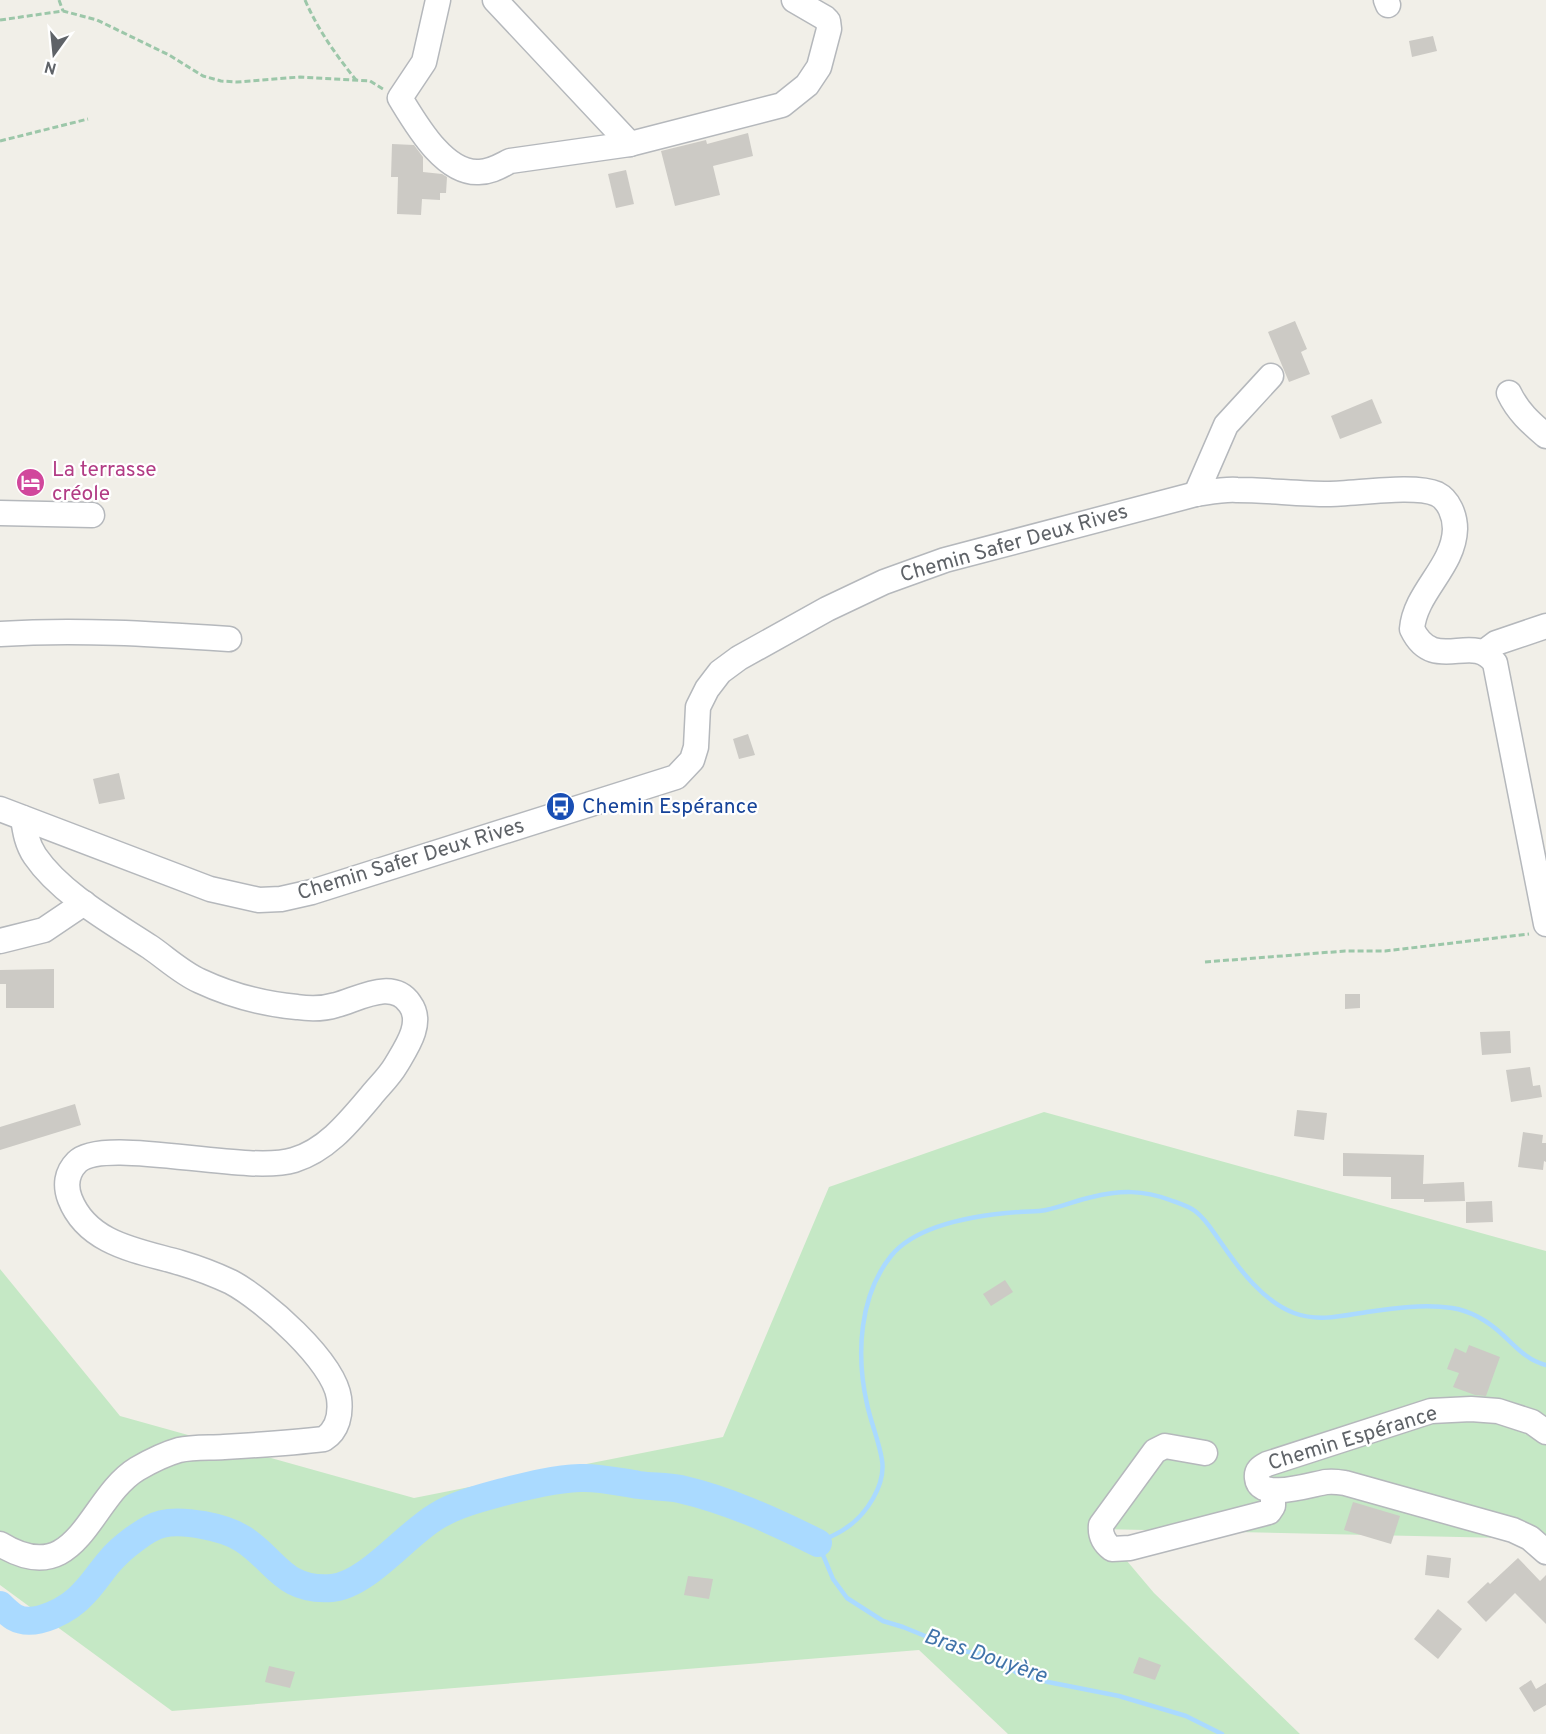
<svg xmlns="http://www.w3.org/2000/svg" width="1546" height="1734" font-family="Overpass,sans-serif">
  <rect width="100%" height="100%" fill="#f1efe8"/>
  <path fill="#c5e8c5" d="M 1044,1112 L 1546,1251 L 1546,1539 L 1100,1529 L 1154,1593 L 1300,1734 L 1008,1734 L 919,1650 L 172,1711 L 0,1585 L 0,1269 L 120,1416 L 414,1498 L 723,1437 L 829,1187 Z"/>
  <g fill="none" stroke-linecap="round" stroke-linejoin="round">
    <path stroke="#aadaff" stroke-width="4.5" d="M 1222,1734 L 1186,1716 L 1119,1696 L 1048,1682 L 1017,1673 L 990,1655 L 962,1651 L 903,1627 L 883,1621 L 847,1598 L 833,1579 L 818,1543 C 827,1538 838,1534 846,1528 C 866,1515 886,1485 882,1460 C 879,1441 871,1423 867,1404 C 856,1355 859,1296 891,1256 C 918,1223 979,1215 1019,1212 C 1028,1211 1037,1212 1046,1210 C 1062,1207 1077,1200 1092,1197 C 1121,1190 1143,1190 1170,1200 C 1178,1203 1188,1206 1195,1211 C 1207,1220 1213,1232 1222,1244 C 1239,1269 1264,1302 1294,1313 C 1318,1322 1342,1316 1367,1312 C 1395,1308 1424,1304 1452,1308 C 1471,1311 1489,1322 1503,1335 C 1516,1347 1528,1361 1546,1365"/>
    <path stroke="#aadaff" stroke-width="28" d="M 0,1605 C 4,1609 9,1614 14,1617 C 35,1629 70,1609 84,1593 C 94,1583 101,1571 110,1561 C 121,1548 146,1528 162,1524 C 183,1519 225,1527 243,1539 C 276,1560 283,1592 332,1588 C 367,1585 406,1534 437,1516 C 457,1504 481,1498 503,1492 C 527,1486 554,1479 580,1478 C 600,1477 619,1482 639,1485 C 653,1487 667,1486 680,1489 C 728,1500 774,1521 818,1543"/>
  </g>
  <g fill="#cccac5">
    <path d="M 1433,36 L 1437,51 L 1412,57 L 1409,41 Z"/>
    <path d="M 748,133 L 753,156 L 713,166 L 720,195 L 675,206 L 661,151 L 706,140 L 707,144 Z"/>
    <path d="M 392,144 L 414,145 L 423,157 L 423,172 L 442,174 L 447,177 L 446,193 L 440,193 L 440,200 L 422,199 L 421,215 L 397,214 L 398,177 L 391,177 Z"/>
    <path d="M 626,170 L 634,204 L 616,208 L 608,174 Z"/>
    <path d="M 1295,321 L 1307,349 L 1301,352 L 1310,374 L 1289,382 L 1268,332 Z"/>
    <path d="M 1372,399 L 1382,423 L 1340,439 L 1331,416 Z"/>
    <path d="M 748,734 L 755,755 L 739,759 L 733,739 Z"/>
    <path d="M 119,773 L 125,799 L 99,804 L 93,779 Z"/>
    <path d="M 54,969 L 54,1008 L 6,1008 L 6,984 L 0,984 L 0,970 Z"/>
    <path d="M 1345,994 L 1360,994 L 1360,1008 L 1345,1009 Z"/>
    <path d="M 1510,1031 L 1511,1053 L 1482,1055 L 1480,1032 Z"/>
    <path d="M 1530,1067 L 1533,1086 L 1540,1085 L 1542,1097 L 1511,1102 L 1506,1070 Z"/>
    <path d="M 75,1104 L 81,1125 L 0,1150 L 0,1127 Z"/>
    <path d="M 1297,1110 L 1327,1113 L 1324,1140 L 1294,1136 Z"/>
    <path d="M 1523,1132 L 1543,1135 L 1542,1143 L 1546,1143 L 1546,1162 L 1544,1161 L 1543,1170 L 1518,1167 Z"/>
    <path d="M 1343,1153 L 1424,1155 L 1423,1184 L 1464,1182 L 1465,1201 L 1424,1202 L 1424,1199 L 1391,1199 L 1391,1177 L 1343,1176 Z"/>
    <path d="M 1492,1201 L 1493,1222 L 1466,1223 L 1466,1202 Z"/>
    <path d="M 1005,1280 L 1013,1292 L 991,1306 L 983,1294 Z"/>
    <path d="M 1469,1345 L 1500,1357 L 1486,1396 L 1475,1395 L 1453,1387 L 1459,1373 L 1447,1369 L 1455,1348 L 1466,1353 Z"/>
    <path d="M 1353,1502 L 1400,1516 L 1391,1544 L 1344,1530 Z"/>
    <path d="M 1427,1555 L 1451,1558 L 1449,1578 L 1425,1575 Z"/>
    <path d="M 1518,1558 L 1540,1581 L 1546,1575 L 1546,1624 L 1515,1593 L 1486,1622 L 1467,1602 L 1488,1582 L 1490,1584 Z"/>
    <path d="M 688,1576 L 713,1579 L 709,1599 L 684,1595 Z"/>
    <path d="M 1438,1609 L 1462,1629 L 1438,1659 L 1414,1639 Z"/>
    <path d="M 1139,1657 L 1161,1665 L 1155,1680 L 1133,1673 Z"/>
    <path d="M 269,1666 L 295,1672 L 290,1688 L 265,1682 Z"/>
    <path d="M 1531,1680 L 1536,1689 L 1546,1683 L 1546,1705 L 1534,1712 L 1519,1688 Z"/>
  </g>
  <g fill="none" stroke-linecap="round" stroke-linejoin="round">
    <defs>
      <g id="minor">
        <path d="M 438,0 L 424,62 L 400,98 C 416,124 444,174 479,172 C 491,172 500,166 510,161 L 630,144 L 782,105 L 807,85 L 819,67 L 829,29 L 828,21 L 825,18 L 794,0"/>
        <path d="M 495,0 L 630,144"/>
        <path d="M 1386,0 L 1388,5"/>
        <path d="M 1509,393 C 1518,412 1531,423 1546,436"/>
        <path d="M 1196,494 L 1226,425 L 1271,376"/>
        <path d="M 0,513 L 92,515"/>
        <path d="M 0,634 C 77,629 153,634 229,639"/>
        <path d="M 1484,652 L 1496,643 L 1546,626"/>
        <path d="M 0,809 L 210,889 L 259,900 L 281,899 L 312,892 L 676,777 L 692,760 L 696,747 L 698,707 L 707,689 L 720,672 L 739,658 L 827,609 L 884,582 L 945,560 L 1196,494 C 1210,492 1224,489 1237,490 C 1267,490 1298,494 1328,494 C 1356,494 1414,484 1437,494 C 1449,500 1455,516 1455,529 C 1454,567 1415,592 1412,629 C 1434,675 1473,631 1495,663 L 1546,924"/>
        <path d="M 0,941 L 44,930 L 84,903"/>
        <path d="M 1546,1432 L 1532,1422 L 1498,1411 L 1471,1409 L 1431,1411 L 1267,1464 C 1261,1467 1256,1470 1257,1478 C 1259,1502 1312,1484 1326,1482 C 1333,1481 1339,1482 1345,1483 L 1513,1530 L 1530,1538 L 1546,1552"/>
        <path d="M 1205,1453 L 1165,1446 L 1155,1451 L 1101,1525 C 1100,1535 1104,1543 1112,1549 L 1130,1548 L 1269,1512 L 1273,1506 L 1273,1491"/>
        <path d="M 0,1544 C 78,1592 88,1499 137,1469 C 149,1462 165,1454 179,1450 C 193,1447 210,1448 224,1447 C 258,1445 291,1443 324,1439 C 338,1430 341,1414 339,1398 C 334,1361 263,1299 231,1282 C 216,1275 198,1268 181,1263 C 140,1251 88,1245 70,1199 C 65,1186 66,1173 77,1162 C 103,1135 246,1175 294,1160 C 327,1150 349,1122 371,1096 C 379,1086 389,1077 396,1065 C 406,1048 424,1023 410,1004 C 393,978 359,999 336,1005 C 323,1009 310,1009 297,1007 C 264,1004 230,995 200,981 C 182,973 166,958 150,947 C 112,922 61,894 35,856 C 27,844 25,832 23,818"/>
      </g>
    </defs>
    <use href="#minor" stroke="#b5b8bc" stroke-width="27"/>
    <g stroke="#9cc7a9" stroke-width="3" stroke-dasharray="6 3" stroke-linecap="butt">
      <path d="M 59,0 L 63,11"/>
      <path d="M 305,0 C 318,30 336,55 356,80"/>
      <path d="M 0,20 L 63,11 L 97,20 L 169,55 L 203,76 L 221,81 L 237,82 L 300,77 L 370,81 L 383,89"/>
      <path d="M 0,141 L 88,119"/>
      <path d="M 1205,962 L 1345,951 L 1385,951 L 1529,934"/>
    </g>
    <use href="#minor" stroke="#fff" stroke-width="24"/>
  </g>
  <defs>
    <symbol id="hotel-disc" viewBox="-11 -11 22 22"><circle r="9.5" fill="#d1479c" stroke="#fff"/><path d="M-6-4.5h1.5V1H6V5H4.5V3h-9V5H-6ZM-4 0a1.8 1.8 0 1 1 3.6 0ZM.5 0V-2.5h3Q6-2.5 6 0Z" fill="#fff"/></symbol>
    <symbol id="bus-disc" viewBox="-11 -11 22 22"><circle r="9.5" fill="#1a4fb4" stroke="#fff"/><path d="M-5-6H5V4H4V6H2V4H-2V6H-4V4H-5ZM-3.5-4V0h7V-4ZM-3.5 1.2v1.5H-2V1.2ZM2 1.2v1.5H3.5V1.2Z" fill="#fff"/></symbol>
  </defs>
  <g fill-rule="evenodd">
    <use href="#hotel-disc" x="14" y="466" width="33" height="33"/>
    <use href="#bus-disc" x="544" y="790" width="33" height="33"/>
  </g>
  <g text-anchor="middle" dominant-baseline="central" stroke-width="4.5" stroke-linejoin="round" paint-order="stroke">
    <g font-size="21" fill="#b23c85" stroke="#fff" text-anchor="start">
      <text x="52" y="470">La terrasse<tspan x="52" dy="24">créole</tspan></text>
    </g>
    <g font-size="21" fill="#5f6368" stroke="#fff">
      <text transform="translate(1014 544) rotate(-16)">Chemin Safer Deux Rives</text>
      <text transform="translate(411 860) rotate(-17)">Chemin Safer Deux Rives</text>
      <text transform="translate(1353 1439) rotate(-17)">Chemin Espérance</text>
    </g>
    <g font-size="21" fill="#164399" stroke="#fff" text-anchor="start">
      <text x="582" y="807">Chemin Espérance</text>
    </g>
    <g font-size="22" font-style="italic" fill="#4174aa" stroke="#fff">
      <text transform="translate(985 1657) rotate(19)">Bras Douyère</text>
    </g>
  </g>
  <g transform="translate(54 54) rotate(195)" stroke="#ffffff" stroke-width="4.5" paint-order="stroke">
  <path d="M0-4.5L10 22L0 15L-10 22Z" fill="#5f6368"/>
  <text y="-9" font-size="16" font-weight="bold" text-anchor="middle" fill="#5f6368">N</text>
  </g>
</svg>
